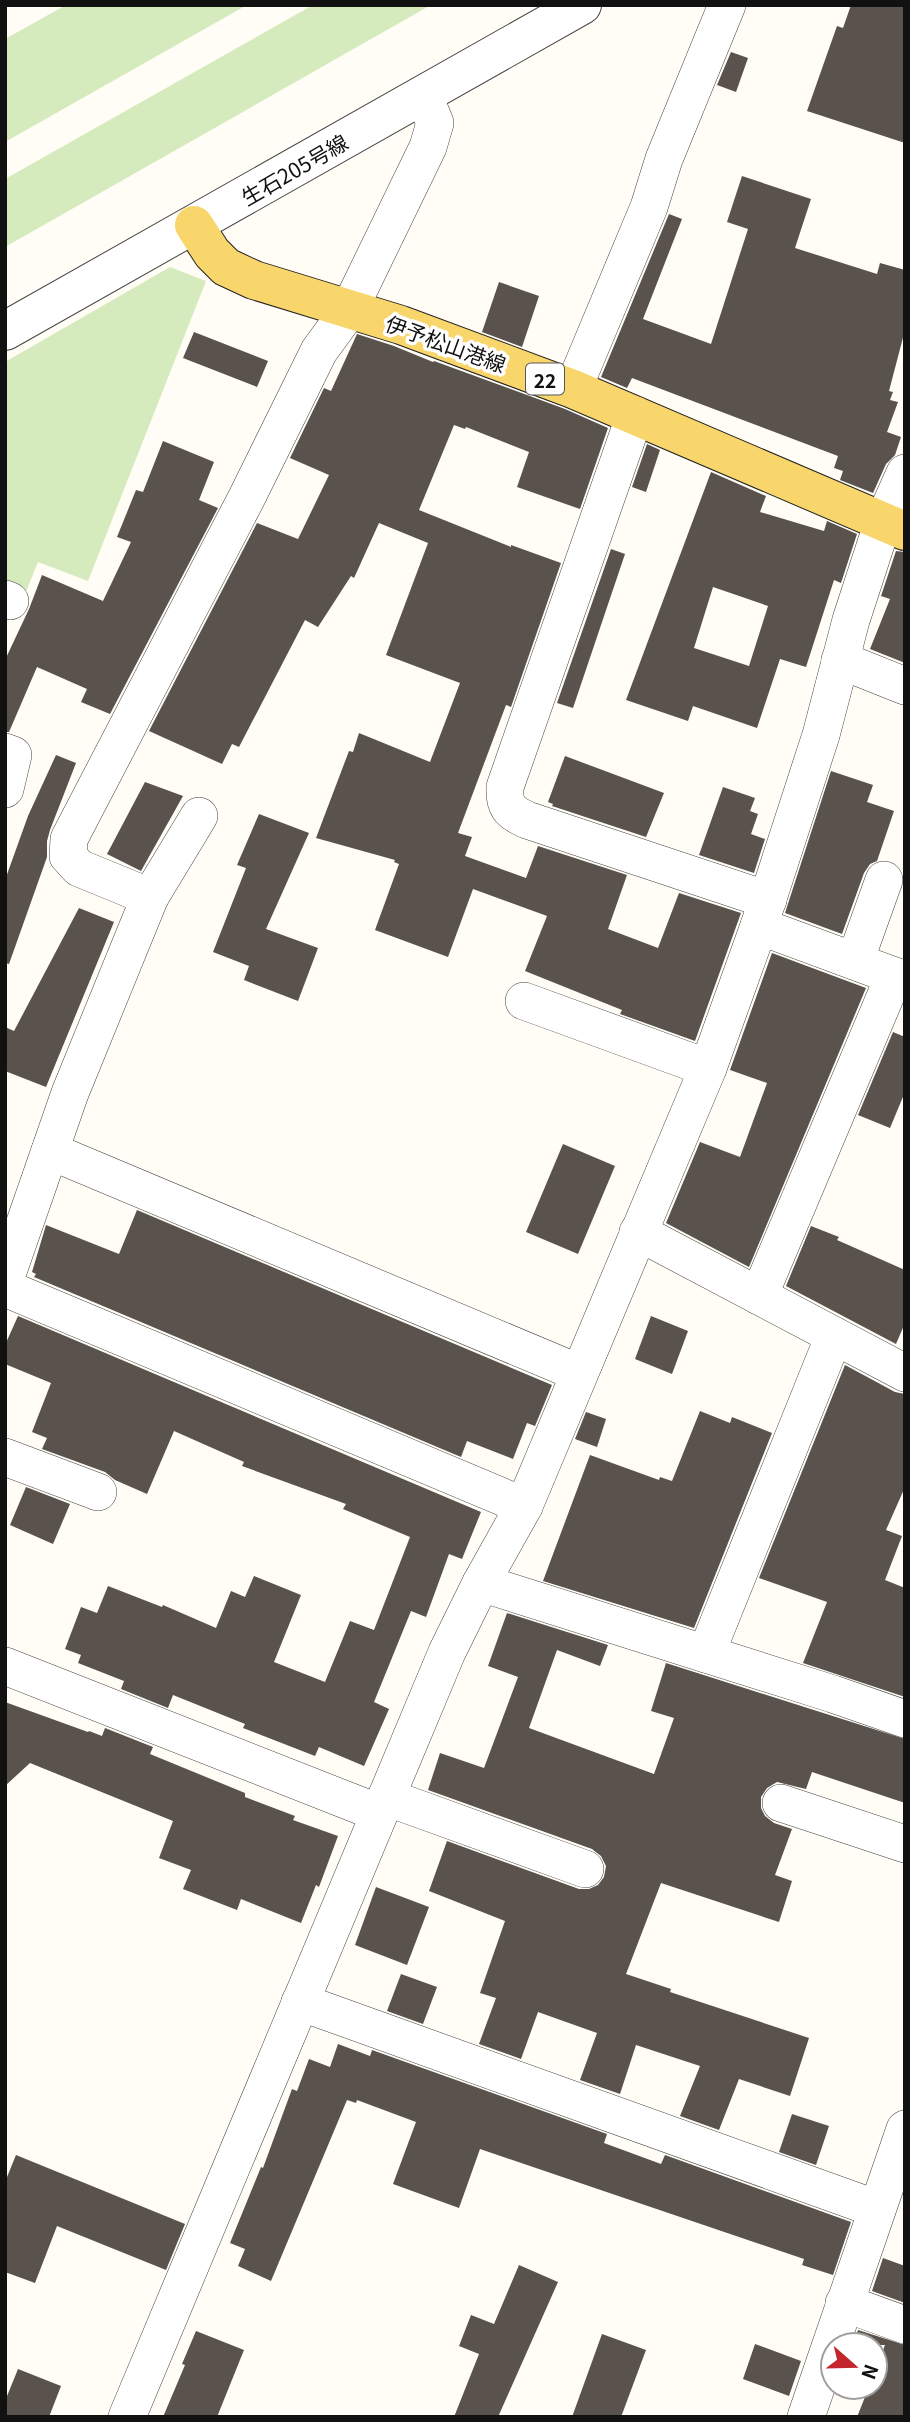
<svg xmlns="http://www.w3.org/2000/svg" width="910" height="2422" font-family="Georgia,'Noto Sans JP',serif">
  <rect width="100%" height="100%" fill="#fffdf5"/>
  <g fill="#d5ebbd">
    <path d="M 66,5 L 247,5 L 5,142 L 5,39 Z"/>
    <path d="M 313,5 L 431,5 L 5,247 L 5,179 Z"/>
    <path d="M 170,267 L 206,281 L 88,581 L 38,562 L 25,594 L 5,586 L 5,362 Z"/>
  </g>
  <g fill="#5a524d" fill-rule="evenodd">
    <path d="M 851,5 L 905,5 L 905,143 L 807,111 L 837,26 L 843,28 Z"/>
    <path d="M 731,52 L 748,58 L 736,92 L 717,85 Z"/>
    <path d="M 742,176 L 811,199 L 795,248 L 877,274 L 880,263 L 905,270 L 905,330 L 889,391 L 893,392 L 890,400 L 898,402 L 887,432 L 901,437 L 895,455 L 886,464 L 873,493 L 840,480 L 843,471 L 834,468 L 838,456 L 632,378 L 627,388 L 601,377 L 669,214 L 682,219 L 643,319 L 711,344 L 748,229 L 727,222 Z"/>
    <path d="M 499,282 L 539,296 L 522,347 L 482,332 Z"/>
    <path d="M 194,332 L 268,361 L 257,387 L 183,358 Z"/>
    <path d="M 357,334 L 394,346 L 433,362 L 434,361 L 565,409 L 608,428 L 580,509 L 517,487 L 529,452 L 466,427 L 465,429 L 454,425 L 419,510 L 511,547 L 511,545 L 561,563 L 511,707 L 506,705 L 458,833 L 472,837 L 465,856 L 526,878 L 538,846 L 627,875 L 608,929 L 658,948 L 679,893 L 741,913 L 695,1041 L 620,1014 L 622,1010 L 525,971 L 547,916 L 473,889 L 448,957 L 375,930 L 399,864 L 394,862 L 395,860 L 316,838 L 349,751 L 353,752 L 359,733 L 430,762 L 460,683 L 386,655 L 428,543 L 379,523 L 354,578 L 351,576 L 318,627 L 305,620 L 239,747 L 232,744 L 222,764 L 149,731 L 257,523 L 298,539 L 329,475 L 290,458 L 324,388 L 331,391 Z"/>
    <path d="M 163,441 L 214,462 L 199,500 L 218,508 L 110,714 L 81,702 L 87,689 L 37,667 L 9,732 L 5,732 L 5,660 L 29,609 L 42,575 L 103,601 L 131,542 L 117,537 L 136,490 L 143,492 Z"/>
    <path d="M 647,444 L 660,450 L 646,492 L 632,487 Z"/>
    <path d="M 711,472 L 766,496 L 760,512 L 824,531 L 827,521 L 857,534 L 841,583 L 834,580 L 806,667 L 780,659 L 757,728 L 693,706 L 688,721 L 626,700 ZM 713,587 L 768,606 L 749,666 L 694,648 Z"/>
    <path d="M 611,549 L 625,554 L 573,708 L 557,703 Z"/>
    <path d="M 896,551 L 905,552 L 905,663 L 870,649 L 890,599 L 881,596 Z"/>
    <path d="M 56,755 L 76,763 L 50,830 L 47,841 L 47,857 L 9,964 L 5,963 L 5,880 L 28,816 Z"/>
    <path d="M 565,756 L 664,793 L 646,837 L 552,806 L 553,804 L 548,802 Z"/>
    <path d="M 831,771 L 873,785 L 867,802 L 894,811 L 877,861 L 870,864 L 864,873 L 842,934 L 785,913 Z"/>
    <path d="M 145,782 L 183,796 L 141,871 L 107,854 Z"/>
    <path d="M 723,787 L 755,798 L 750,811 L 758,814 L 751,834 L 765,839 L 754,873 L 699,855 Z"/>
    <path d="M 259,814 L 309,833 L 266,929 L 318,948 L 298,1001 L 244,980 L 249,966 L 213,952 L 246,868 L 237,865 Z"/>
    <path d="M 79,908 L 114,922 L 46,1087 L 5,1071 L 5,1027 L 14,1031 Z"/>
    <path d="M 772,953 L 866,988 L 749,1267 L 666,1223 L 700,1142 L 740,1157 L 767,1083 L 730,1070 Z"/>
    <path d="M 893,1032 L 905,1037 L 905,1092 L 890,1128 L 858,1115 Z"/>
    <path d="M 563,1144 L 615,1166 L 578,1254 L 526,1232 Z"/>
    <path d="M 137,1210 L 552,1385 L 535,1426 L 527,1423 L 513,1459 L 467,1441 L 461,1457 L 34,1277 L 36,1274 L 32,1272 L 46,1225 L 119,1254 Z"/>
    <path d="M 811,1226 L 839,1237 L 837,1240 L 905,1270 L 905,1323 L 896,1344 L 786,1286 Z"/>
    <path d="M 18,1316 L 481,1512 L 462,1559 L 449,1554 L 426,1617 L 411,1611 L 374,1702 L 389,1709 L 364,1766 L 319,1747 L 315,1756 L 243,1728 L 245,1724 L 173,1695 L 168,1708 L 121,1689 L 124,1681 L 78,1663 L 81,1655 L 65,1649 L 81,1607 L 97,1613 L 108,1586 L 162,1607 L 163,1605 L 216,1628 L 231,1591 L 245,1597 L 254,1576 L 301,1595 L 274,1662 L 325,1682 L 350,1621 L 374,1630 L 410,1537 L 343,1509 L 346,1504 L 242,1466 L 244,1462 L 174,1431 L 147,1494 L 115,1480 L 105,1472 L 42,1449 L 47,1438 L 32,1432 L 51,1383 L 5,1364 L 5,1345 Z"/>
    <path d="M 651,1316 L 688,1331 L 672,1374 L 635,1359 Z"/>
    <path d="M 845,1365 L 895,1392 L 905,1394 L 905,1487 L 886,1530 L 902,1536 L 885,1580 L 905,1588 L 905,1697 L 803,1663 L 827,1602 L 759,1578 Z"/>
    <path d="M 700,1411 L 730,1423 L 732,1417 L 772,1433 L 694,1628 L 543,1581 L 590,1455 L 659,1480 L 660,1477 L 672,1481 Z"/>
    <path d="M 586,1412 L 606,1419 L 597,1447 L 575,1439 Z"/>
    <path d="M 26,1487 L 70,1504 L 53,1544 L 10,1525 Z"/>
    <path d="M 507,1613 L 608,1645 L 600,1666 L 557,1650 L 529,1728 L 654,1774 L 674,1718 L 651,1711 L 666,1663 L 905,1739 L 905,1803 L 812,1772 L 806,1789 L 777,1782 L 767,1788 L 761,1797 L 761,1808 L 765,1816 L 774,1823 L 792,1829 L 775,1875 L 792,1881 L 779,1922 L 661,1883 L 626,1974 L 671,1989 L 670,1992 L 809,2038 L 790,2096 L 739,2079 L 719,2130 L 680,2116 L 700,2066 L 636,2045 L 620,2094 L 580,2080 L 597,2033 L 538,2012 L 521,2059 L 479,2044 L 496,1998 L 480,1993 L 505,1921 L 429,1891 L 447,1841 L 579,1889 L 589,1889 L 598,1885 L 604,1877 L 606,1866 L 601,1856 L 592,1849 L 428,1790 L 440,1753 L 484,1768 L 518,1677 L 488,1666 Z"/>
    <path d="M 5,1702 L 88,1732 L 89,1731 L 102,1736 L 105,1728 L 153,1747 L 150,1754 L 245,1793 L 245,1797 L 295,1816 L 293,1820 L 338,1836 L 319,1887 L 316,1885 L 301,1923 L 241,1899 L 237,1910 L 183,1889 L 191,1870 L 159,1858 L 173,1821 L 30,1763 L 5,1786 Z"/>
    <path d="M 376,1887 L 429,1907 L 407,1965 L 355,1945 Z"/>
    <path d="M 401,1974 L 437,1987 L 423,2024 L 387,2011 Z"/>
    <path d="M 338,2044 L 370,2056 L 372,2050 L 607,2134 L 604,2143 L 661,2164 L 665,2155 L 851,2222 L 833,2275 L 802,2265 L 804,2259 L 480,2149 L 459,2208 L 393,2184 L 416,2122 L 357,2100 L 356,2103 L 347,2100 L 271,2281 L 238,2266 L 245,2249 L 230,2243 L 261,2167 L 263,2168 L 292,2089 L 297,2091 L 309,2059 L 330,2067 Z"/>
    <path d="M 792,2114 L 829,2126 L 816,2165 L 779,2152 Z"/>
    <path d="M 16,2155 L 185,2224 L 166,2270 L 57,2226 L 35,2283 L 5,2272 L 5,2182 Z"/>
    <path d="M 883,2258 L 905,2266 L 905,2303 L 872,2291 Z"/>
    <path d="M 519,2265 L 558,2282 L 498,2417 L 454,2417 L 479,2354 L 459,2346 L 471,2315 L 494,2324 Z"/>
    <path d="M 858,2330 L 905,2345 L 905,2417 L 857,2417 L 869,2387 L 875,2387 L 875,2371 L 885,2345 L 853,2345 Z"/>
    <path d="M 196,2331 L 244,2350 L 217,2417 L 163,2417 L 185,2365 L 182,2364 Z"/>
    <path d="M 602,2334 L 646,2350 L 621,2417 L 572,2417 Z"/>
    <path d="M 755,2344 L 801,2361 L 789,2396 L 743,2379 Z"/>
    <path d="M 18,2369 L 61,2386 L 49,2417 L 5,2417 L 5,2401 Z"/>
  </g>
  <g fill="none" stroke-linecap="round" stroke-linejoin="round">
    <defs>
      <g id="minor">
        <path d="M 573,389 L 649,207 L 664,159 L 727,5"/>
        <path d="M 635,415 L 505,787 C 504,806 509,812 527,820 L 768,900"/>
        <path d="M 5,599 L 10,601"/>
        <path d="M 840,660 L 905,686"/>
        <path d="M 5,752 L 13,755 L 5,789"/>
        <path d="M 150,897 L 79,868 L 68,856 L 69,839 L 247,497 L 319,351 L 349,310 L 428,147 L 435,123 L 424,96"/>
        <path d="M 759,926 L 905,980"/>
        <path d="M 855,961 L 884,880"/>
        <path d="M 524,1001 L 708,1068"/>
        <path d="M 50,1151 L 579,1373"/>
        <path d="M 638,1232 L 905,1373"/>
        <path d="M 5,1280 L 70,1093 L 150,897 L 199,816"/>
        <path d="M 5,1288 L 524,1506"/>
        <path d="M 759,1296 L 894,976"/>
        <path d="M 5,1457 L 98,1492"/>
        <path d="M 481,1583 L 833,1694 L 905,1719"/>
        <path d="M 706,1654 L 834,1336"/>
        <path d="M 5,1666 L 379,1813"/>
        <path d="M 386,1797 L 585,1869"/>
        <path d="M 781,1803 L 905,1844"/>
        <path d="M 300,2002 L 877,2209"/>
        <path d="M 844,2303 L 905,2325"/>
        <path d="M 127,2417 L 447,1652 L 481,1583 L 524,1506 L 708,1068 L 759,926 L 821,735 L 851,620 L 883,522 L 905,473"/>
        <path d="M 806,2417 L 905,2129"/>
      </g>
      <path id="tertiary" d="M 5,331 L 582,5"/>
      <path id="primary" d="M 194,225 L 212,253 L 226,267 L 254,280 L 401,325 L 573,389 L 905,531"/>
    </defs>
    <use href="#minor" stroke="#444" stroke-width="38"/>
    <use href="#tertiary" stroke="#444" stroke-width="40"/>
    <use href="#primary" stroke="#222" stroke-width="40"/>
    <use href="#minor" stroke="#fff" stroke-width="37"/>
    <use href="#tertiary" stroke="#fff" stroke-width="38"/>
    <use href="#primary" stroke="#f9d66b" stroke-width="38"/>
  </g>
  <g text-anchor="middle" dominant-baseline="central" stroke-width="7" stroke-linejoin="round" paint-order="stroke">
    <rect fill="#fff" stroke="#585858" stroke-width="2" x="526" y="363.5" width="38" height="31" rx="5"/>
    <g font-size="19" font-weight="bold" fill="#111">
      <text x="545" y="379">22</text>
    </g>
    <g font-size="21" fill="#111" stroke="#fff">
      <text transform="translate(294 169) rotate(-30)">生石205号線</text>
      <text transform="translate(446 343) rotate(20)">伊予松山港線</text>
    </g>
  </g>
  <rect width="910" height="2422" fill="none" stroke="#111111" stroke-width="14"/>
  <g transform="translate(854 2366) rotate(110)"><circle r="33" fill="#ffffff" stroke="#a0a0a0" stroke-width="2"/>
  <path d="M0-5L12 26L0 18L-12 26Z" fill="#c4262e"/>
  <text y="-10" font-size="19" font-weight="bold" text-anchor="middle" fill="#111111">N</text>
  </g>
</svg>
